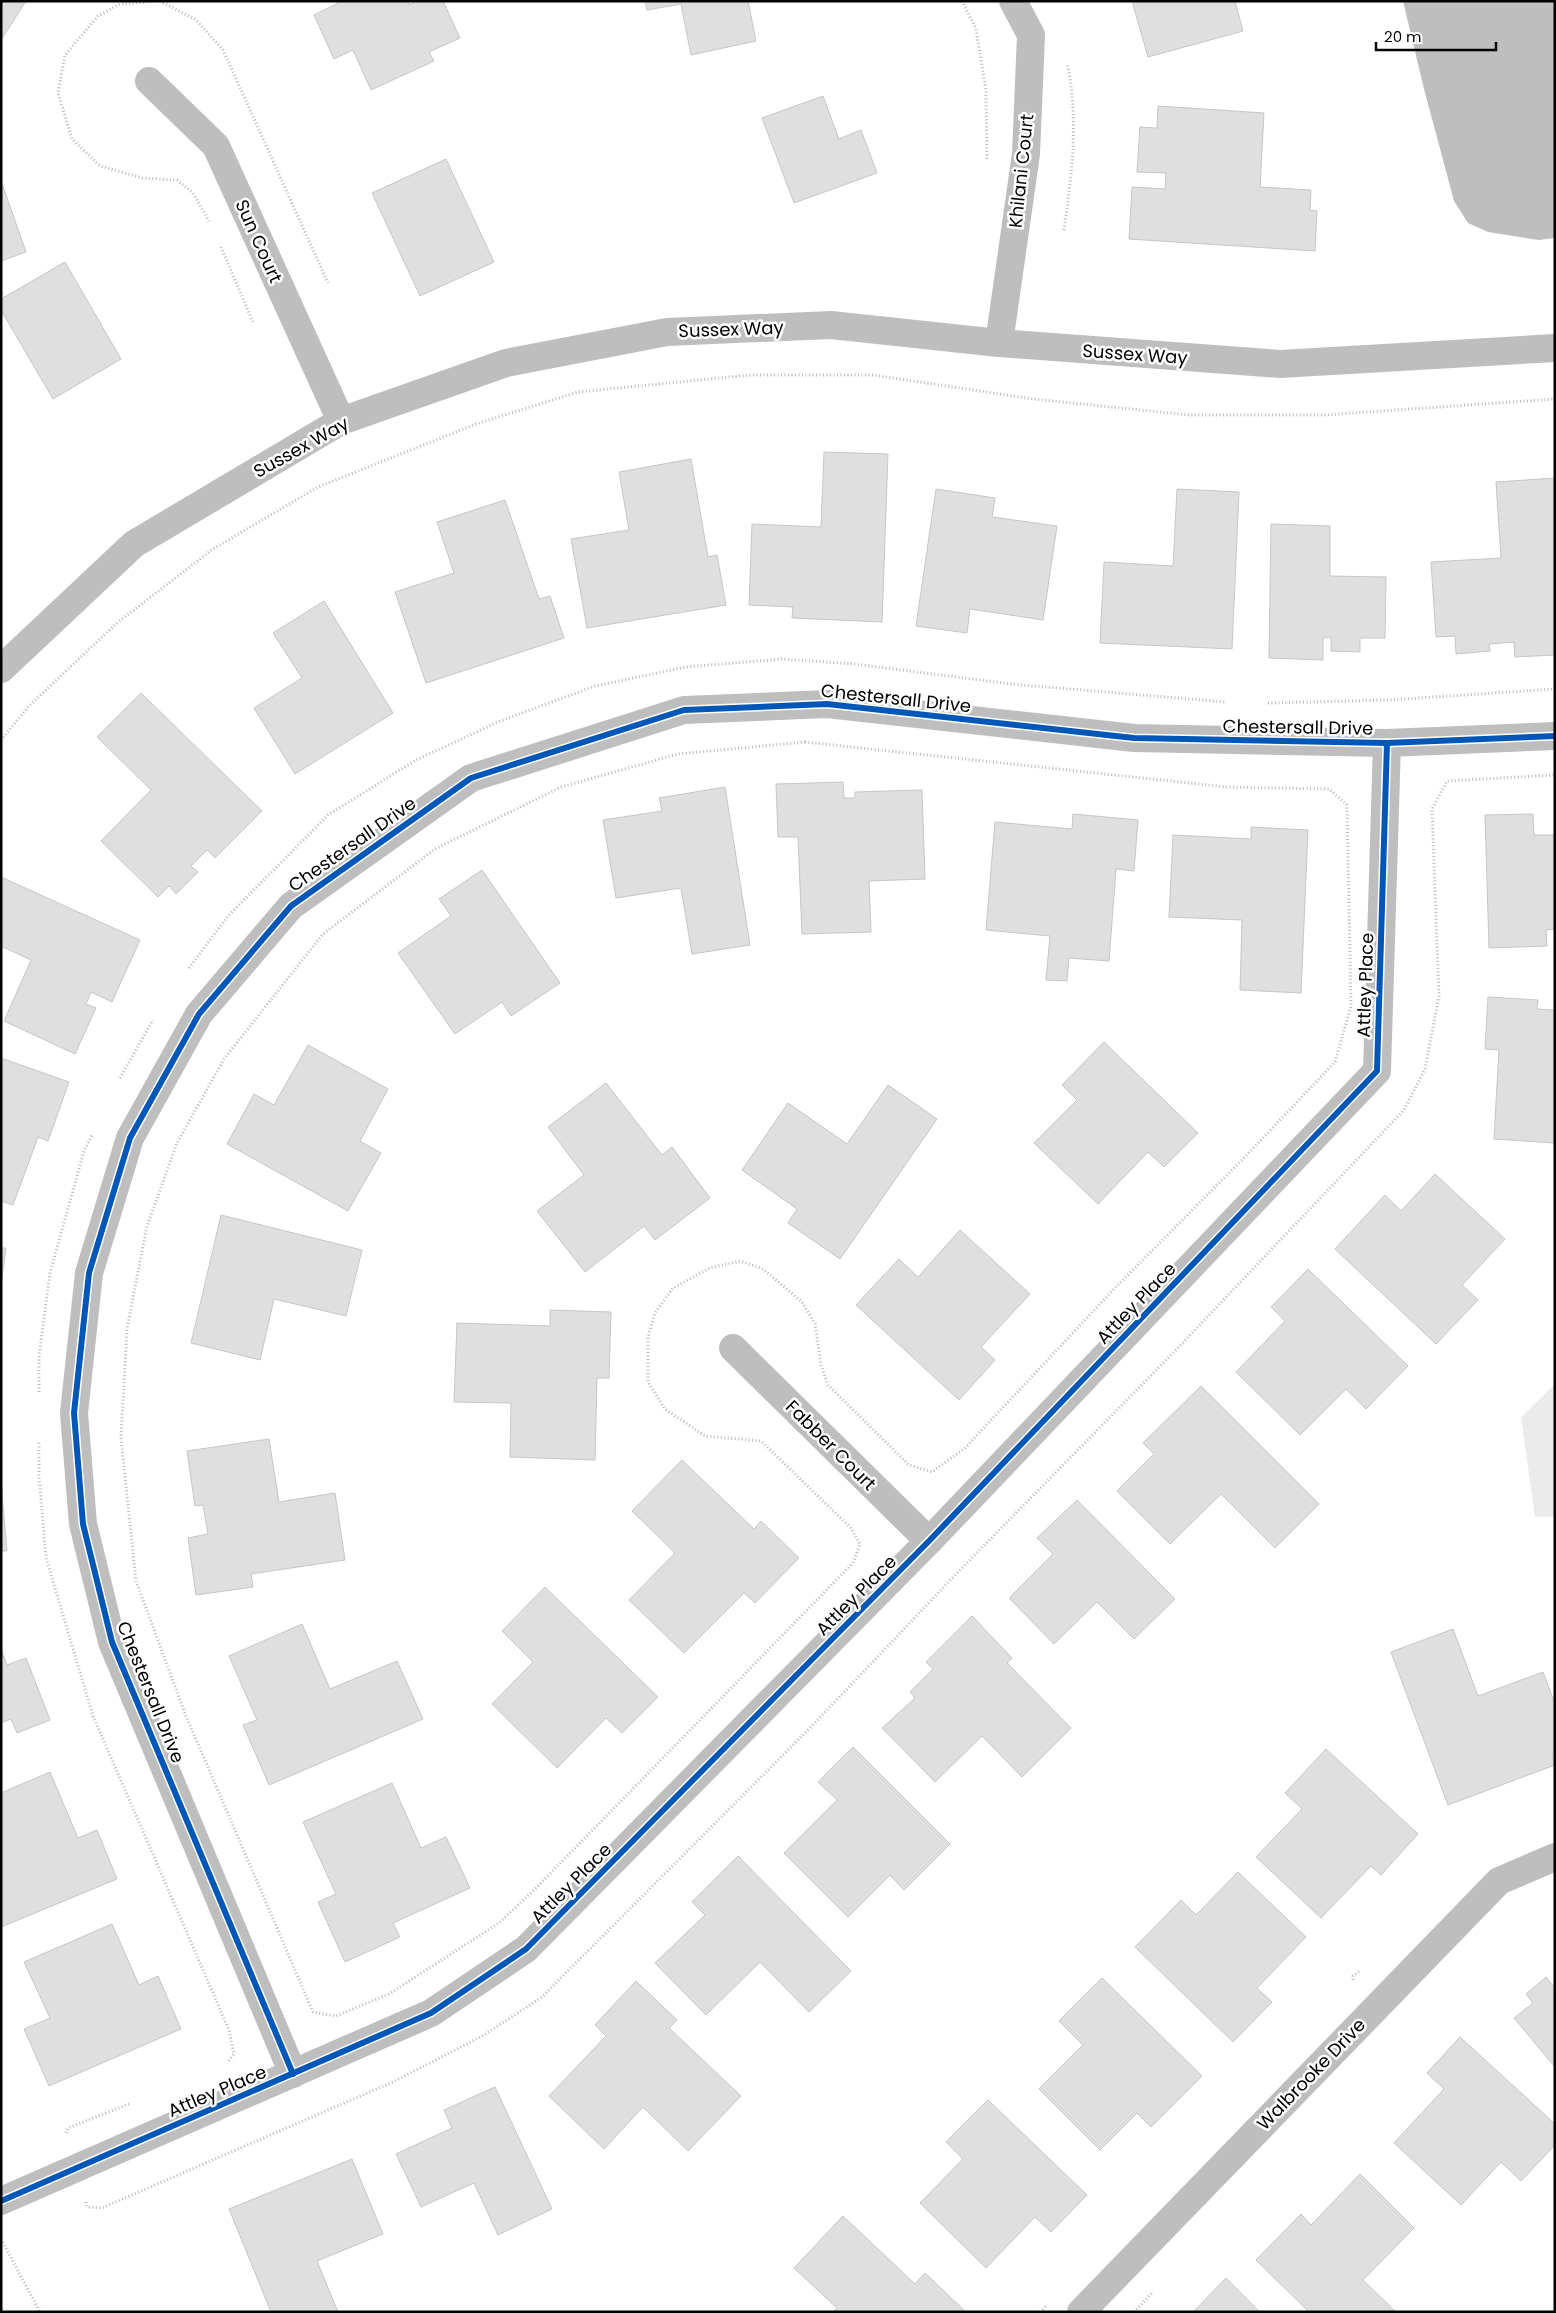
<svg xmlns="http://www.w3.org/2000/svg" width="1556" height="2313" font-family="Poppins,sans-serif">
  <rect width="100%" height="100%" fill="#fff"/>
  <path fill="#ebebeb" d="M 1555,1384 L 1555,1517 L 1535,1517 L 1521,1417 Z"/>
  <path fill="#bebebe" d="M 1403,1 L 1555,1 L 1555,238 L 1539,240 L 1488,232 L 1468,223 L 1454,201 L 1424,89 Z"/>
  <g fill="#dfdfdf" stroke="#c6c6c6">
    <path d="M 1,1 L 26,1 L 1,40 Z"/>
    <path d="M 342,1 L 408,1 L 409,5 L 416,1 L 443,1 L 460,38 L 429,52 L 434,61 L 371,90 L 353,50 L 334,59 L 314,15 Z"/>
    <path d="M 645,1 L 748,1 L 756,41 L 691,55 L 681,4 L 647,10 Z"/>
    <path d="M 1132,1 L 1235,1 L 1243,31 L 1148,57 Z"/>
    <path d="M 823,96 L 839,139 L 861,130 L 877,173 L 794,203 L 762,118 Z"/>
    <path d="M 1158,106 L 1264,113 L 1260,187 L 1311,190 L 1310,210 L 1317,211 L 1315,251 L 1129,239 L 1132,187 L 1165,189 L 1166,173 L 1137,172 L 1140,127 L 1157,128 Z"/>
    <path d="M 446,159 L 494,262 L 420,296 L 372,193 Z"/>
    <path d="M 1,181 L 26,252 L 1,261 Z"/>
    <path d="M 65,262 L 121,359 L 53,399 L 1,310 L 1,299 Z"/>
    <path d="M 824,452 L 888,454 L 882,622 L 792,618 L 793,607 L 749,605 L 752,524 L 821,527 Z"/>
    <path d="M 691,459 L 708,557 L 717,555 L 726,605 L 587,628 L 571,539 L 629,530 L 619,472 Z"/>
    <path d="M 1555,478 L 1555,655 L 1515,657 L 1514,642 L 1489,644 L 1490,651 L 1456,654 L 1455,636 L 1436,637 L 1431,562 L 1501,558 L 1496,482 Z"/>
    <path d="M 936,489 L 995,498 L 992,517 L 1057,526 L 1043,620 L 970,609 L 967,633 L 916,626 Z"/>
    <path d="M 1177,489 L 1239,492 L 1232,649 L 1100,643 L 1104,562 L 1173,566 Z"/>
    <path d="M 505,500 L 539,599 L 550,596 L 564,638 L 426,683 L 395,592 L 454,573 L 437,522 Z"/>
    <path d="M 1271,524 L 1330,526 L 1330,576 L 1386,577 L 1385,638 L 1360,638 L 1360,652 L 1331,651 L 1331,637 L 1323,638 L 1323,660 L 1269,658 Z"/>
    <path d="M 324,601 L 393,713 L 295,774 L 254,708 L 302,678 L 273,633 Z"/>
    <path d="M 141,693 L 262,811 L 215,858 L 207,850 L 191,866 L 198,872 L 176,894 L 169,886 L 158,897 L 101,841 L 151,790 L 97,737 Z"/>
    <path d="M 843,782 L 844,798 L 855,798 L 855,792 L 922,790 L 925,879 L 869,881 L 871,932 L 802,934 L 798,837 L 778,837 L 776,784 Z"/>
    <path d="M 725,787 L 750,945 L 692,954 L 681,888 L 616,898 L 603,820 L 662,811 L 659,798 Z"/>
    <path d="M 1073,814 L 1138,820 L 1134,871 L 1116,869 L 1109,961 L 1069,958 L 1067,981 L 1046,980 L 1050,936 L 986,930 L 995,822 L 1072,829 Z"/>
    <path d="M 1533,814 L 1534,835 L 1555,835 L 1555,929 L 1546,930 L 1547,946 L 1489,948 L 1485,815 Z"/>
    <path d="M 1251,827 L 1308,830 L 1301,993 L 1240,990 L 1242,920 L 1169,917 L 1173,835 L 1251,839 Z"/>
    <path d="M 482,870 L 560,983 L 511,1016 L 502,1002 L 455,1034 L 398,953 L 451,916 L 439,899 Z"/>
    <path d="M 1,877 L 140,940 L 112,1002 L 91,992 L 86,1004 L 96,1008 L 75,1054 L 4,1021 L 31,960 L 1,946 Z"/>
    <path d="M 1488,997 L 1538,1000 L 1537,1009 L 1555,1010 L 1555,1143 L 1494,1139 L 1499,1050 L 1485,1049 Z"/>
    <path d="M 1104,1042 L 1198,1133 L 1164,1167 L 1148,1152 L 1098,1204 L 1034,1143 L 1077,1100 L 1062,1085 Z"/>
    <path d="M 308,1045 L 388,1089 L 360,1141 L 381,1153 L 348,1211 L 227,1144 L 254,1094 L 274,1105 Z"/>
    <path d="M 1,1058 L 69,1082 L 48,1141 L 38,1137 L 13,1205 L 1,1201 Z"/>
    <path d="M 606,1083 L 662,1155 L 672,1147 L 710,1198 L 655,1240 L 644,1226 L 585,1272 L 537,1211 L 584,1175 L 548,1127 Z"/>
    <path d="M 888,1085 L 937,1119 L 840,1259 L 788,1223 L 797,1209 L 742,1170 L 788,1103 L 847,1144 Z"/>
    <path d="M 1435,1174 L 1505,1239 L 1462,1285 L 1478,1300 L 1436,1344 L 1335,1249 L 1385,1195 L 1401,1211 Z"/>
    <path d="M 221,1215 L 362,1250 L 346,1316 L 274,1299 L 260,1360 L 191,1343 Z"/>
    <path d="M 960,1230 L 1030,1294 L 981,1347 L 995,1360 L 959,1400 L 856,1305 L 899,1259 L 918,1277 Z"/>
    <path d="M 1,1248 L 6,1248 L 1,1284 Z"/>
    <path d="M 1308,1269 L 1408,1366 L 1366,1409 L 1346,1389 L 1300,1435 L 1236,1372 L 1285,1321 L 1271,1307 Z"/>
    <path d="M 550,1310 L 611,1312 L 609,1378 L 597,1378 L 595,1460 L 510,1457 L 511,1403 L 454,1402 L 457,1323 L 550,1326 Z"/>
    <path d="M 1201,1386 L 1319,1504 L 1275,1548 L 1221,1494 L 1170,1544 L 1117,1491 L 1154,1454 L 1143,1443 Z"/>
    <path d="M 269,1439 L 279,1502 L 335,1493 L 345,1560 L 251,1574 L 253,1587 L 196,1595 L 188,1538 L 208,1534 L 203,1505 L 195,1506 L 187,1451 Z"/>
    <path d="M 682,1460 L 754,1529 L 761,1521 L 799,1558 L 755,1603 L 744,1593 L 684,1653 L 629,1600 L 675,1553 L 632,1511 Z"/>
    <path d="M 1,1482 L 7,1551 L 1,1551 Z"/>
    <path d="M 1077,1500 L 1175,1599 L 1134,1639 L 1097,1602 L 1054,1644 L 1009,1598 L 1053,1554 L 1037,1538 Z"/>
    <path d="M 545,1587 L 658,1697 L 622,1733 L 606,1718 L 557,1768 L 492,1704 L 533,1662 L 502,1631 Z"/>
    <path d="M 972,1616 L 1012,1658 L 1007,1663 L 1071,1728 L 1022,1777 L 982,1736 L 935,1782 L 882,1728 L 915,1698 L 910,1692 L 933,1669 L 926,1662 Z"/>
    <path d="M 302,1624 L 330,1689 L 397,1661 L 423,1719 L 269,1785 L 243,1725 L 257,1720 L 229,1656 Z"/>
    <path d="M 1453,1629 L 1478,1696 L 1543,1672 L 1555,1704 L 1555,1752 L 1552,1753 L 1555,1765 L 1448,1805 L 1391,1652 Z"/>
    <path d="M 1,1649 L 7,1665 L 26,1658 L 50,1720 L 17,1733 L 11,1719 L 1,1723 Z"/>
    <path d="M 853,1747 L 950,1844 L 904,1890 L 890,1875 L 848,1917 L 784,1853 L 837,1800 L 818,1782 Z"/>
    <path d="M 1326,1749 L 1418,1834 L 1381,1875 L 1371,1866 L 1321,1918 L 1256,1857 L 1302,1809 L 1285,1793 Z"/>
    <path d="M 50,1772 L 78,1838 L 97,1830 L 117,1879 L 1,1927 L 1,1793 Z"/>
    <path d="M 392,1783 L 421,1848 L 446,1837 L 470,1888 L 393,1923 L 400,1937 L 345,1962 L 318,1902 L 336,1894 L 303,1822 Z"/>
    <path d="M 738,1856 L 851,1971 L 809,2012 L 760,1962 L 706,2015 L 655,1963 L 705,1915 L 692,1902 Z"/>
    <path d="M 1238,1872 L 1306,1937 L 1257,1988 L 1272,2002 L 1233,2042 L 1135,1947 L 1181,1900 L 1196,1915 Z"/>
    <path d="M 112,1924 L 139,1985 L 158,1976 L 181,2029 L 49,2086 L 24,2029 L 50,2018 L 24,1962 Z"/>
    <path d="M 1546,1977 L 1553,1986 L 1555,1985 L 1555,2067 L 1514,2018 L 1533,2003 L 1526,1994 Z"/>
    <path d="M 1102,1978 L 1202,2076 L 1151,2127 L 1137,2113 L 1100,2150 L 1039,2089 L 1083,2045 L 1059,2021 Z"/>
    <path d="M 636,1981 L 677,2020 L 669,2028 L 741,2096 L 688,2151 L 643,2107 L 604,2149 L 549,2096 L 606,2036 L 595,2025 Z"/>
    <path d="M 1460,2037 L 1555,2124 L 1555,2145 L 1521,2181 L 1501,2162 L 1461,2205 L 1394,2143 L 1444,2089 L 1427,2073 Z"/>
    <path d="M 495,2087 L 552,2209 L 498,2235 L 474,2183 L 421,2207 L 396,2154 L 452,2128 L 444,2110 Z"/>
    <path d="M 988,2100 L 1087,2195 L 1051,2232 L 1035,2217 L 986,2268 L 920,2203 L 963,2159 L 946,2142 Z"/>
    <path d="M 352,2159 L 383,2234 L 317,2261 L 338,2312 L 271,2312 L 229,2209 Z"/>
    <path d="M 1360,2174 L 1414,2228 L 1363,2280 L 1396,2312 L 1309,2312 L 1256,2260 L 1301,2214 L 1311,2225 Z"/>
    <path d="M 843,2216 L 915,2284 L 925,2273 L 966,2312 L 833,2312 L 837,2308 L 794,2268 Z"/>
    <path d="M 1226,2278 L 1260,2312 L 1193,2312 Z"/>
  </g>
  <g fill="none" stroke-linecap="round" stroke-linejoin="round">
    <g stroke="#b9b9b9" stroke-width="3" stroke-dasharray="1 2.5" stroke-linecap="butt">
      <path d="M 158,1 L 120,4 L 98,16 L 65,55 L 58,93 L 72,139 L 100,166 L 142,178 L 177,180 L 193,193 L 209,221"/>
      <path d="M 160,1 L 196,20 L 223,50 L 328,283"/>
      <path d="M 962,1 L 976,29 L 986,90 L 987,161"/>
      <path d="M 1064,230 C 1072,173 1079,120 1067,63"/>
      <path d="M 221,247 L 253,322"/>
      <path d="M 1268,703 L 1388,700 L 1555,689"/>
      <path d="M 1,740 L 30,705 L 117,623 L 213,549 L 318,487 L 476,424 L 578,392 L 751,375 L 873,375 L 1033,399 L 1190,415 L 1324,415 L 1555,399"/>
      <path d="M 805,742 L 1227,787 L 1329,789 L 1347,805 L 1351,1006 L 1335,1062 L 1242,1160 L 1113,1290 L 965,1448 L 932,1472 L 909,1465 L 828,1385 L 821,1365 L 815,1324 L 802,1302 L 763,1269 L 740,1261 L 710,1268 L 673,1288 L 655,1313 L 648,1337 L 648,1382 L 665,1409 L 705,1436 L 761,1441 L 851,1528 L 860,1544 L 853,1563 L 537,1887 L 499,1923 L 389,1994 L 336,2016 L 313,2012 L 186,1716 L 136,1581 L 121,1438 L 127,1329 L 147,1226 L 177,1143 L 224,1059 L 323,934 L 435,849 L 561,787 L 678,754 Z"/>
      <path d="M 189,968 L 228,916 L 328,815 L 416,760 L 498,722 L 595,686 L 686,667 L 782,659 L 854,664 L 1011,684 L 1225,702"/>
      <path d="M 120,1078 L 153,1020"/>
      <path d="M 39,1392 L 39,1356 L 50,1273 L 84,1151 L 92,1135"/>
      <path d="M 39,1443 L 39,1475 L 46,1558 L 93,1716 L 229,2030 L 234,2054 L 227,2063"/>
      <path d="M 1353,1980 L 1353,1976 L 1361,1970"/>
      <path d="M 66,2133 L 68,2128 L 129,2104"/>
      <path d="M 86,2202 L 87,2207 L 102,2208 L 395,2081 L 484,2035 L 542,1997 L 809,1729 L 959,1571 L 1174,1352 L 1404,1110 L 1425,1069 L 1439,996 L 1432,809 L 1447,781 L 1555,775"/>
      <path d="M 1,2239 L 40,2312"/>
      <path d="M 1040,2312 L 1047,2305"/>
      <path d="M 1134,2312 L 1153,2292"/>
    </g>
    <g stroke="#bebebe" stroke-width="28">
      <path d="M 149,81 L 216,146 L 341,421"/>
      <path d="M 999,343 L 1026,154 L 1031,35 L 1013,1"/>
      <path d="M 1,669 L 134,544 L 341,421 L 506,363 L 667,332 L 831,325 L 999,343 L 1280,364 L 1555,348"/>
      <path d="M 733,1348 L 929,1541"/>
      <path d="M 293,2074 L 112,1642 L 83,1524 L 74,1413 L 89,1273 L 130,1138 L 199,1014 L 291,906 L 471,778 L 684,710 L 827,704 L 1134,738 L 1387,743 L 1555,736"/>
      <path d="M 1,2201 L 431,2013 L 526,1949 L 929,1541 L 1377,1071 L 1387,743"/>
      <path d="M 1081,2312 L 1499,1881 L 1555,1857"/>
    </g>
    <defs>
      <g id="cycleway">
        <path d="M 293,2074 L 112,1642 L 83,1524 L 74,1413 L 89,1273 L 130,1138 L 199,1014 L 291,906 L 471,778 L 684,710 L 827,704 L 1134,738 L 1387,743 L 1555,736"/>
        <path d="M 1,2201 L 431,2013 L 526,1949 L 929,1541 L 1377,1071 L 1387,743"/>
      </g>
    </defs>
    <use href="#cycleway" stroke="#fff" stroke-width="9"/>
    <use href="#cycleway" stroke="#0057b8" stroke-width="6"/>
  </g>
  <g text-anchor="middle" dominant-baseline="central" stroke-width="5" stroke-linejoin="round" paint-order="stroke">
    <g font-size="18" fill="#000" stroke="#fff">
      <text transform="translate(1021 171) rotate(-84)">Khilani Court</text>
      <text transform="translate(259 241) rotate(66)">Sun Court</text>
      <text transform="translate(731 329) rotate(-2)">Sussex Way</text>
      <text transform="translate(1135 354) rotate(4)">Sussex Way</text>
      <text transform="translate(301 447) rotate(-29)">Sussex Way</text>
      <text transform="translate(896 698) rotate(6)">Chestersall Drive</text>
      <text transform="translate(1298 727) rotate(1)">Chestersall Drive</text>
      <text transform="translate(352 844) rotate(-35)">Chestersall Drive</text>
      <text transform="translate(1365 985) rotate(-88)">Attley Place</text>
      <text transform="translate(1136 1303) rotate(-46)">Attley Place</text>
      <text transform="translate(831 1445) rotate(45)">Fabber Court</text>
      <text transform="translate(856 1595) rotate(-45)">Attley Place</text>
      <text transform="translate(151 1692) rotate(68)">Chestersall Drive</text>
      <text transform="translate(571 1883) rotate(-45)">Attley Place</text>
      <text transform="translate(1311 2074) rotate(-46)">Walbrooke Drive</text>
      <text transform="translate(217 2091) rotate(-23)">Attley Place</text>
    </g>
  </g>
  <rect width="1556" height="2313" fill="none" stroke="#000000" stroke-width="5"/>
  <path d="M1376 42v8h120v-8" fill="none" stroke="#000000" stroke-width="2.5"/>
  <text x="1384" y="42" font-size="15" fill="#000000" stroke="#ffffff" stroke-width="4" paint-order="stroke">20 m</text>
</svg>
